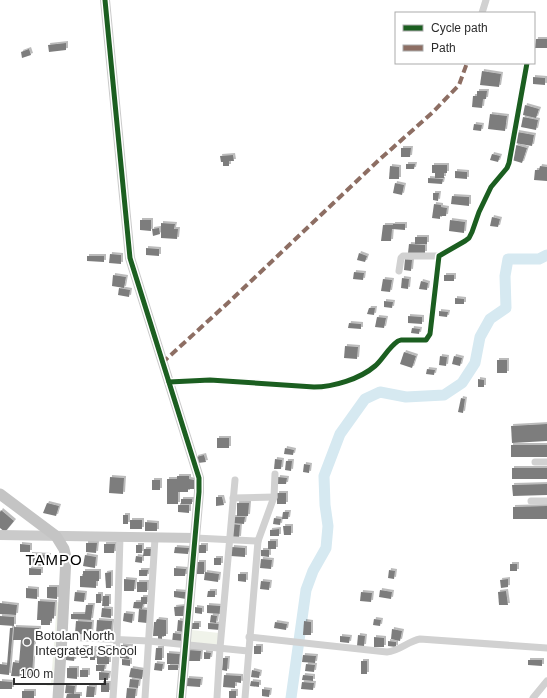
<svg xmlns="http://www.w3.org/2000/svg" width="547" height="698" font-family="Helvetica,sans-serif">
  <defs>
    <filter id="shadow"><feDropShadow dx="2" dy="-2" stdDeviation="0" flood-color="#0004"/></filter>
  </defs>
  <rect width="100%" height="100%" fill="#fff"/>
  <g fill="#f0f3ea">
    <path d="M 57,602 L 60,602 L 53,684 L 52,686 L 46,686 L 51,683 Z"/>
    <path d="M 192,630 L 219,633 L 218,646 L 190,643 Z"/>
  </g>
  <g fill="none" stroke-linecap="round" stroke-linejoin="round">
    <path stroke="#d6e9f1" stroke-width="11" d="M 291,698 L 306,590 L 313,571 L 326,548 L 328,526 L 325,505 L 324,476 L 340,434 L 365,399 L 380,392 L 406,397 L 444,395 L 462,383 L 475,363 L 480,337 L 490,319 L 506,308 L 505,276 L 508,259 L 539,259 L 547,255"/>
  </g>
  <g fill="#7d7d7d" filter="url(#shadow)">
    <path d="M 536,39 L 547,39 L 547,48 L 535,48 Z"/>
    <path d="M 66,43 L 66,50 L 49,52 L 48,45 Z"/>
    <path d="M 29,49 L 31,55 L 22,58 L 21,52 Z"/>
    <path d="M 482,71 L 501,74 L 499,87 L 480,85 Z"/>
    <path d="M 533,77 L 545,78 L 545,85 L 533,84 Z"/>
    <path d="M 477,91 L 487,91 L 486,99 L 483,99 L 482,108 L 472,107 L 473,96 L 477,96 Z"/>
    <path d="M 525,105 L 539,109 L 536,118 L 523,115 Z"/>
    <path d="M 490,114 L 507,116 L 505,131 L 488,129 Z"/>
    <path d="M 523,117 L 538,120 L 536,130 L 521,127 Z"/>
    <path d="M 474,124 L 482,125 L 481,131 L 473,130 Z"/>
    <path d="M 517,132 L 534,135 L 532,146 L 515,143 Z"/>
    <path d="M 516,145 L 527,148 L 522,163 L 512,160 Z"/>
    <path d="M 401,148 L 411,148 L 410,157 L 401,157 Z"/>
    <path d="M 492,154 L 500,156 L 498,162 L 490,160 Z"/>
    <path d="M 233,155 L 234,161 L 229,161 L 229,166 L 223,166 L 223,162 L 221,162 L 220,156 Z"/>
    <path d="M 406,164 L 415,164 L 414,169 L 406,169 Z"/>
    <path d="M 432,165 L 447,165 L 447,173 L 444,173 L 444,178 L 435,178 L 435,173 L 432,173 Z"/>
    <path d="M 390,166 L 399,167 L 399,179 L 389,179 Z"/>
    <path d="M 540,166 L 547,167 L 547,181 L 534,180 L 535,170 L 539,170 Z"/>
    <path d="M 455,171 L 467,172 L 467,179 L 455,178 Z"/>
    <path d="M 428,178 L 443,179 L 442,184 L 428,183 Z"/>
    <path d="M 395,183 L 404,185 L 402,195 L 393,193 Z"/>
    <path d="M 433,193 L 439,193 L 438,201 L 433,200 Z"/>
    <path d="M 452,196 L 469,197 L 469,206 L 451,204 Z"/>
    <path d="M 434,204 L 441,205 L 441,207 L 447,208 L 446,216 L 440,216 L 440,219 L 432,218 Z"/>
    <path d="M 492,217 L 500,219 L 498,227 L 490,226 Z"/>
    <path d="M 140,220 L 151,220 L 151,231 L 140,230 Z"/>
    <path d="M 450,220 L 465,222 L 464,233 L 449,231 Z"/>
    <path d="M 161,223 L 175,224 L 174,229 L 178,229 L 177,239 L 161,238 Z"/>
    <path d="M 393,224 L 405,224 L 405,230 L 392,229 L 391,241 L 381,241 L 383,225 L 393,225 Z"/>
    <path d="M 159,228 L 160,234 L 153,236 L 152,229 Z"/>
    <rect x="415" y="237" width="12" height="7"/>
    <path d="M 409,244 L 425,245 L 425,253 L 408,253 Z"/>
    <path d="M 146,248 L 159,249 L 159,256 L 146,255 Z"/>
    <path d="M 359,253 L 367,256 L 365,262 L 357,260 Z"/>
    <path d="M 110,254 L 121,255 L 121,264 L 109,263 Z"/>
    <path d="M 87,256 L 104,256 L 104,262 L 87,261 Z"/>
    <path d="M 405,259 L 412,260 L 411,271 L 404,270 Z"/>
    <path d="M 354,272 L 364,273 L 363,280 L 353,279 Z"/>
    <path d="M 113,275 L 126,277 L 124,288 L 112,286 Z"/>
    <rect x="444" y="275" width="10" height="6"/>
    <path d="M 402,278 L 409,279 L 408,289 L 401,288 Z"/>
    <path d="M 383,279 L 392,280 L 390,292 L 381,291 Z"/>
    <path d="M 421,281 L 428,283 L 427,290 L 419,289 Z"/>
    <path d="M 119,288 L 130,290 L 129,297 L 118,295 Z"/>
    <path d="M 455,298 L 464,299 L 464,304 L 455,304 Z"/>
    <path d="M 384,301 L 393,302 L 392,308 L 384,307 Z"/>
    <path d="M 369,308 L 375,308 L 374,315 L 367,314 Z"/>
    <path d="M 439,311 L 448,312 L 447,317 L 439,316 Z"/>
    <path d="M 408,316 L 422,317 L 422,324 L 408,323 Z"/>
    <path d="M 377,317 L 386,318 L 384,328 L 375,327 Z"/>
    <path d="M 349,323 L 361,324 L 361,329 L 348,328 Z"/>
    <path d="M 412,328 L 420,329 L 419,334 L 411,333 Z"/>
    <path d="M 345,346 L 358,347 L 357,359 L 344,358 Z"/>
    <path d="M 404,352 L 416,356 L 412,368 L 400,364 Z"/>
    <path d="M 440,356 L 447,357 L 446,366 L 439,365 Z"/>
    <path d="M 454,356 L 462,358 L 460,366 L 452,364 Z"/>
    <rect x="497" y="360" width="10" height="13"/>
    <path d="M 427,369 L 435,370 L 434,375 L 426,374 Z"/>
    <path d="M 478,379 L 484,380 L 484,387 L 478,387 Z"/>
    <path d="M 461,398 L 465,399 L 463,413 L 458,412 Z"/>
    <path d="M 547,424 L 547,441 L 512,443 L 511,426 Z"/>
    <rect x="217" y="438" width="12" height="10"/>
    <rect x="511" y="445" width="36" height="12"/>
    <path d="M 285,448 L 294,450 L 293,455 L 284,454 Z"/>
    <path d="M 204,455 L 206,462 L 198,463 L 196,457 Z"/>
    <path d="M 275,459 L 282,460 L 281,469 L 274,469 Z"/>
    <path d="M 286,461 L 292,461 L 291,471 L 285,470 Z"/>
    <path d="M 304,464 L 310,465 L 309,473 L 303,472 Z"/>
    <rect x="512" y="468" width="35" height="11"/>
    <path d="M 177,476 L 189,476 L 189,479 L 194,480 L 194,489 L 188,489 L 188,492 L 178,492 L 178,504 L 167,504 L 167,479 L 177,479 Z"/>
    <path d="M 110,477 L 124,478 L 123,494 L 109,493 Z"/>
    <path d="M 278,477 L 287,478 L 286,484 L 277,484 Z"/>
    <rect x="152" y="480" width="8" height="10"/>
    <path d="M 547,484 L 547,495 L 513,496 L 512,485 Z"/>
    <rect x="277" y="493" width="9" height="11"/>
    <path d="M 216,497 L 222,497 L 224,505 L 216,506 Z"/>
    <rect x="181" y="499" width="11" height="5"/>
    <path d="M 47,503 L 59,506 L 56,516 L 43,513 Z"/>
    <path d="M 237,503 L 249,503 L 248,516 L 237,516 Z"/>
    <path d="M 178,505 L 189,505 L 189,513 L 178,512 Z"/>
    <path d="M 547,506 L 547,519 L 513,519 L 513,507 Z"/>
    <path d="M 1,510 L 14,521 L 5,532 L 0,528 L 0,512 Z"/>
    <path d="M 283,512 L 289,512 L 288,519 L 282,519 Z"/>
    <rect x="123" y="515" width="5" height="9"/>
    <path d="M 233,517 L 245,517 L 244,524 L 233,523 Z"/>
    <path d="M 274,518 L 281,519 L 280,525 L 273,524 Z"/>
    <rect x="130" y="520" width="12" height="9"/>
    <path d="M 145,522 L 157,523 L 157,531 L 145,531 Z"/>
    <path d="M 232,524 L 240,525 L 239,538 L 231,537 Z"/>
    <path d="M 283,526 L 291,526 L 291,535 L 284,535 Z"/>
    <path d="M 279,529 L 279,536 L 270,536 L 270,530 Z"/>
    <rect x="268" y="541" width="8" height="8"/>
    <path d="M 86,543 L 97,543 L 96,553 L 86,552 Z"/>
    <path d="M 20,544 L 30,545 L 30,552 L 20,552 Z"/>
    <path d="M 104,544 L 115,544 L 114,553 L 104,553 Z"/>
    <rect x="136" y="545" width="6" height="8"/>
    <rect x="199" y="545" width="7" height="8"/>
    <path d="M 175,547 L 189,548 L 188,554 L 174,553 Z"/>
    <path d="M 232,547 L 245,548 L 245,557 L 231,556 Z"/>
    <path d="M 144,549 L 152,549 L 152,556 L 143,556 Z"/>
    <path d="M 261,550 L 269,550 L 269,557 L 261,556 Z"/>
    <path d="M 30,554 L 49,555 L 48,566 L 30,565 Z"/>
    <path d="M 85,555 L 96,557 L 95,568 L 83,566 Z"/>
    <path d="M 136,556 L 142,557 L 142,563 L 135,562 Z"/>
    <rect x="214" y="558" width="7" height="7"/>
    <path d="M 261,559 L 272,560 L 271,569 L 260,568 Z"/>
    <rect x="197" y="562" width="7" height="12"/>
    <rect x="510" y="564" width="7" height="7"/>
    <path d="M 29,568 L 41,569 L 41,575 L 29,575 Z"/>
    <path d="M 174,568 L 186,569 L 185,576 L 174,576 Z"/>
    <path d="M 139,570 L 148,570 L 147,576 L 139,576 Z"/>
    <path d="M 389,570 L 395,571 L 394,579 L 388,578 Z"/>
    <path d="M 83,571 L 99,571 L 99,581 L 96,581 L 96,588 L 80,587 L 80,576 L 83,576 Z"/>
    <path d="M 111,572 L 111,588 L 106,588 L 105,573 Z"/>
    <path d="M 205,572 L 219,574 L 218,582 L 204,580 Z"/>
    <path d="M 238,574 L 246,574 L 246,582 L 238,581 Z"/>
    <path d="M 124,579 L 135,580 L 134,591 L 124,591 Z"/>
    <path d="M 508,579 L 508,587 L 501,588 L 500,580 Z"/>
    <path d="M 261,581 L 270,582 L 269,590 L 260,589 Z"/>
    <rect x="137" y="582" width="10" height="10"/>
    <path d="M 47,587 L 57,587 L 57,599 L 47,598 Z"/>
    <path d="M 26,588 L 37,589 L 37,599 L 26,598 Z"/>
    <path d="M 380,590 L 392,592 L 391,599 L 379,597 Z"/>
    <path d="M 174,591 L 186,592 L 186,599 L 174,597 Z"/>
    <path d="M 208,591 L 215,591 L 215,597 L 207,597 Z"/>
    <path d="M 506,591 L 508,605 L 499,605 L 498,592 Z"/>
    <path d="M 75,592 L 85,593 L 84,602 L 74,601 Z"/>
    <path d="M 361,592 L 372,593 L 371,602 L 360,601 Z"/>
    <rect x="96" y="594" width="5" height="9"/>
    <path d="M 103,596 L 109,596 L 109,606 L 102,606 Z"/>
    <path d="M 141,597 L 147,597 L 147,604 L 143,604 L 142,609 L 133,608 L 134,602 L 141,602 Z"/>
    <path d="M 38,601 L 55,602 L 54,618 L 52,618 L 52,621 L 50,621 L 50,625 L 41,625 L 41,620 L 37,620 Z"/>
    <path d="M 0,603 L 17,605 L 16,615 L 0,614 Z"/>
    <path d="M 86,605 L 93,605 L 91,620 L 71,619 L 71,614 L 85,614 Z"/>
    <path d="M 207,605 L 221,606 L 221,614 L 207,613 Z"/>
    <path d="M 184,606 L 184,616 L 175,616 L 174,607 Z"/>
    <path d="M 195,607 L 202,608 L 202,614 L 195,613 Z"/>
    <path d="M 102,608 L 111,609 L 111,618 L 101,617 Z"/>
    <path d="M 139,609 L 148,610 L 147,623 L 138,622 Z"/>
    <path d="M 124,613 L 133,614 L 132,623 L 123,621 Z"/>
    <path d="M 211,615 L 217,616 L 216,623 L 210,622 Z"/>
    <path d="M 0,616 L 14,617 L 14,626 L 0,625 Z"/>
    <path d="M 157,619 L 166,620 L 166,636 L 162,636 L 162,639 L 158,639 L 158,636 L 153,636 L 154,622 L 156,622 Z"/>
    <path d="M 374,619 L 381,620 L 380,626 L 373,625 Z"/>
    <path d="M 97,620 L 112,621 L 111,635 L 96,635 Z"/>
    <path d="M 178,620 L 183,621 L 183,632 L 177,631 Z"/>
    <path d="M 76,621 L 92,622 L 91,635 L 75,634 Z"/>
    <path d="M 304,621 L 311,622 L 311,635 L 303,635 Z"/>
    <path d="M 275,622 L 287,624 L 286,630 L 274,628 Z"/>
    <rect x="192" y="623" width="7" height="6"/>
    <path d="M 208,623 L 220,624 L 220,630 L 208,629 Z"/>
    <path d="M 14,627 L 39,628 L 38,642 L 34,642 L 32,677 L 11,676 L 13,662 L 19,663 L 21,640 L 13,640 Z"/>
    <path d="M 10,628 L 13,628 L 9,675 L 0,674 L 0,664 L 7,665 Z"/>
    <path d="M 392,629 L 402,631 L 400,641 L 391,639 Z"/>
    <path d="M 173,633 L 181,634 L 181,644 L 172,643 Z"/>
    <path d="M 358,635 L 365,636 L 364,646 L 357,646 Z"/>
    <path d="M 340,636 L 350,637 L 349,643 L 340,642 Z"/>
    <path d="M 374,637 L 384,638 L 384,647 L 374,647 Z"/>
    <path d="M 388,641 L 396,642 L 396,647 L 388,646 Z"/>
    <path d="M 121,645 L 131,646 L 129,659 L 120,658 Z"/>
    <rect x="254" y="646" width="7" height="8"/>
    <path d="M 81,647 L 87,647 L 88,658 L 81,658 Z"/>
    <rect x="102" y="647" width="8" height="7"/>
    <rect x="90" y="648" width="5" height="12"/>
    <path d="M 156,648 L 162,648 L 162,660 L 155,660 Z"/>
    <path d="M 188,650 L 201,651 L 200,661 L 188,661 Z"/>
    <path d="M 204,652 L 211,653 L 210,659 L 204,659 Z"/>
    <path d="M 167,653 L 180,654 L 179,664 L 167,664 Z"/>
    <path d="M 66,654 L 75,655 L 74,661 L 66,660 Z"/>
    <path d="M 303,655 L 316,656 L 315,663 L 302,662 Z"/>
    <rect x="97" y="656" width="12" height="8"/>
    <path d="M 223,658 L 228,658 L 227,671 L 222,670 Z"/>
    <path d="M 122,659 L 130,660 L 130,666 L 122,665 Z"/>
    <path d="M 528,660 L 542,660 L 542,666 L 528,665 Z"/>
    <rect x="361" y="661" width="6" height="13"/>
    <path d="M 155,663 L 163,664 L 162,671 L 154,670 Z"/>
    <path d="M 306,664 L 315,665 L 314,672 L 305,671 Z"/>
    <path d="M 96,665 L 105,665 L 104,671 L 96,671 Z"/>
    <rect x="168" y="665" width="10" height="5"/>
    <path d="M 67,668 L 77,668 L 77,679 L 67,678 Z"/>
    <path d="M 131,668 L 143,670 L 142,679 L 129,677 Z"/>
    <rect x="80" y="670" width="8" height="7"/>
    <path d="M 252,670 L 260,672 L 259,678 L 251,677 Z"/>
    <path d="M 99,672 L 109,673 L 108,680 L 99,680 Z"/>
    <path d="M 224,675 L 241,676 L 241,683 L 235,682 L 235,688 L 223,687 Z"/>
    <path d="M 303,675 L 313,676 L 313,681 L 302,680 Z"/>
    <path d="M 187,678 L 201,679 L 200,687 L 186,686 Z"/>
    <path d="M 130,679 L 139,680 L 138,688 L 129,687 Z"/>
    <path d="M 0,681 L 12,682 L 12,689 L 0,689 Z"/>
    <path d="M 251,681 L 259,682 L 259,687 L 250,686 Z"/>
    <path d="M 302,682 L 314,683 L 313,690 L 301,689 Z"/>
    <rect x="101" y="683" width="8" height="9"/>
    <path d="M 66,685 L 75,686 L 74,694 L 65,693 Z"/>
    <path d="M 87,686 L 95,687 L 94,697 L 86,697 Z"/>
    <path d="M 127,688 L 136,689 L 135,698 L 126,698 Z"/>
    <path d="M 262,689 L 270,690 L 269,697 L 262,696 Z"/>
    <rect x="22" y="691" width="12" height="7"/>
    <rect x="229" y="691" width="7" height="7"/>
    <path d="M 67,694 L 80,694 L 80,698 L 66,698 Z"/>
  </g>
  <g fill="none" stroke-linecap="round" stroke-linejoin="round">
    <g stroke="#d1d1d1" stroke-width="7">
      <path d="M 482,13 L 486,0"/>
      <path d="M 399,271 L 401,258 L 403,256 L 439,256"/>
      <path d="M 169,382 L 210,380 L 314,387 C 333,387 360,379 375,366 C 383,359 388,348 398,341 L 401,340 L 426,340 L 430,334 L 439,256 L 465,241 L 469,238 L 472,232 L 479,212 L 491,187 L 507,168 L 509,163 L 527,63"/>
      <path d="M 535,462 L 547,462"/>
      <path d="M 233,498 L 274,497"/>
      <path d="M 531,501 L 547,501"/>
      <path d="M 195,538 L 258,541"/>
      <path d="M 62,637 L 149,641 L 248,651"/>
      <path d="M 249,637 L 387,652 C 400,651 408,641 420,639 L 547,648"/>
      <path d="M 113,698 L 117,640 L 120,537"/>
      <path d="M 145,698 L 155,538"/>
      <path d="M 217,698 L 220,648 L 235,480"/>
      <path d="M 245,698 L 258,541 L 274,497 L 275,474"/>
      <path d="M 533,698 L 547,681"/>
    </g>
    <g stroke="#cacaca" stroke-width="10">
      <path d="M 105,0 L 130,258 L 199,478 L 199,492 L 181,698"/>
      <path d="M 0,535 L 195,538"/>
    </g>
    <path stroke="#c4c4c4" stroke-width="11" d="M 0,494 L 56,536 L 64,549 L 66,557 L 62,637 L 58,698"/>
    <path stroke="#8d6e63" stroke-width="4" stroke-dasharray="8 4" stroke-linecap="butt" d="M 162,363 L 230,301 L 379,160 L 433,112 L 459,85 L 467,63"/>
    <defs>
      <g id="cycleway">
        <path d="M 105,0 L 130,258 L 199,478 L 199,492 L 181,698"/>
        <path d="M 169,382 L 210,380 L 314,387 C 333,387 360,379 375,366 C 383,359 388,348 398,341 L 401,340 L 426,340 L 430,334 L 439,256 L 465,241 L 469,238 L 472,232 L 479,212 L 491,187 L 507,168 L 509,163 L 527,63"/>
      </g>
    </defs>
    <use href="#cycleway" stroke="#fff" stroke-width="8"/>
    <use href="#cycleway" stroke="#1b5e20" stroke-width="5"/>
  </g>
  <circle fill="#767676" stroke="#fff" stroke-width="1.5" cx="27" cy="642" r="4"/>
  <g text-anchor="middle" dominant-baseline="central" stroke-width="4" stroke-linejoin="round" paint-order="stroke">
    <g font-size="13" fill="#2c2c2c" stroke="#fff" text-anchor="start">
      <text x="35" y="635">Botolan North<tspan x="35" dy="15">Integrated School</tspan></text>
    </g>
    <g font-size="15" letter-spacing="1" fill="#000" stroke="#fff">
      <text x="54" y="559">TAMPO</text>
    </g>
  </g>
  <rect x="395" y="12" width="140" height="52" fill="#ffffff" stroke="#ababab"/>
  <rect x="403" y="25" width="20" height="6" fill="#1b5e20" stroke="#ababab"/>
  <text x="431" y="32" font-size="12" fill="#2c2c2c">Cycle path</text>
  <rect x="403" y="45" width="20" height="6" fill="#8d6e63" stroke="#ababab"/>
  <text x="431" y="52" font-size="12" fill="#2c2c2c">Path</text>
  <path d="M14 678v6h91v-6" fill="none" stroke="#2c2c2c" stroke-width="2"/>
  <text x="20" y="678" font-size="12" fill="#2c2c2c" stroke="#ffffff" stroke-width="3" paint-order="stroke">100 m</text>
</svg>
